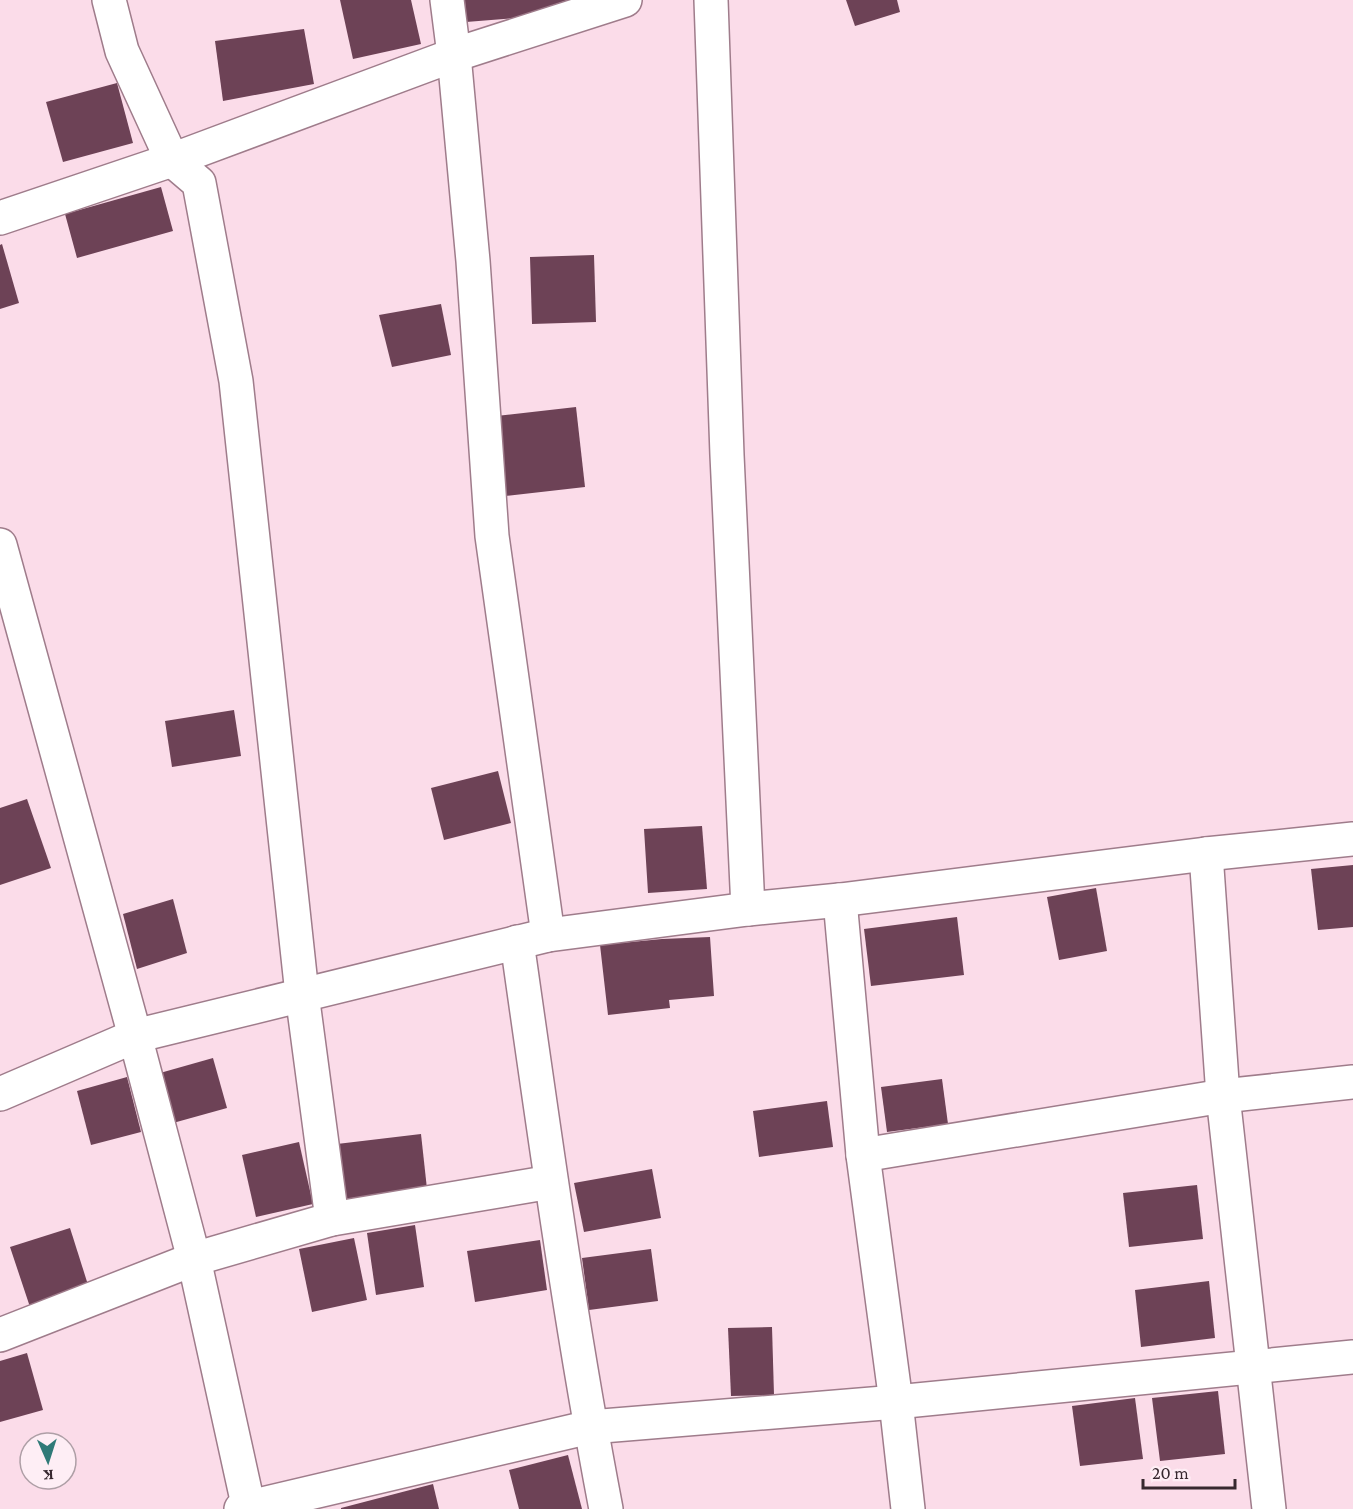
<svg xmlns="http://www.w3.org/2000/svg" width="1353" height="1509" font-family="'Crimson Pro',serif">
  <rect width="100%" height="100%" fill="#fbdce9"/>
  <g fill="#6d4256">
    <path d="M 340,0 L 411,0 L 421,44 L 353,59 Z"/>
    <path d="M 465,0 L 568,0 L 515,18 L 466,22 Z"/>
    <path d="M 846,0 L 897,0 L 900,12 L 855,26 Z"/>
    <path d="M 304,29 L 314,84 L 223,101 L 215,41 Z"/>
    <path d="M 117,83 L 133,143 L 63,162 L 46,102 Z"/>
    <path d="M 161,187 L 173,231 L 77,258 L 65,214 Z"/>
    <path d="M 2,244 L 19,303 L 0,309 L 0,245 Z"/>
    <path d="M 594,255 L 596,322 L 532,324 L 530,257 Z"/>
    <path d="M 441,304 L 451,355 L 392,367 L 379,315 Z"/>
    <path d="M 576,407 L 585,487 L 505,496 L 496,416 Z"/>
    <path d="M 234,710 L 241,756 L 172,767 L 165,721 Z"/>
    <path d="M 498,771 L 511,823 L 444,840 L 431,788 Z"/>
    <path d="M 27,799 L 51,868 L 0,885 L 0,808 Z"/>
    <path d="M 702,826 L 707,889 L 648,893 L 644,829 Z"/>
    <path d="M 1353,865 L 1353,927 L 1318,930 L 1311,869 Z"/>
    <path d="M 1096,888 L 1107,951 L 1059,960 L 1047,897 Z"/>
    <path d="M 173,899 L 187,953 L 137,969 L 123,914 Z"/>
    <path d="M 957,917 L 964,975 L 871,986 L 864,929 Z"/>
    <path d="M 710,937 L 714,996 L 669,1000 L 670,1008 L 608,1015 L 600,945 L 662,939 Z"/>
    <path d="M 213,1058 L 227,1108 L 173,1123 L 160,1073 Z"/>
    <path d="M 127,1077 L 141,1132 L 91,1145 L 77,1091 Z"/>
    <path d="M 942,1079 L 948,1124 L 887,1132 L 881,1087 Z"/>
    <path d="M 827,1101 L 833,1147 L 759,1157 L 753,1111 Z"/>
    <path d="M 421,1134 L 427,1189 L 344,1199 L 337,1144 Z"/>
    <path d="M 299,1142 L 313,1204 L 256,1217 L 242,1155 Z"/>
    <path d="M 652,1169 L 661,1218 L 584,1232 L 574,1183 Z"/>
    <path d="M 1197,1185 L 1203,1239 L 1129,1247 L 1123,1193 Z"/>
    <path d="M 415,1225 L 424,1287 L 376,1295 L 367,1233 Z"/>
    <path d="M 70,1228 L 89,1288 L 30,1307 L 10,1247 Z"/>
    <path d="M 354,1238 L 367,1300 L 312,1312 L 299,1249 Z"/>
    <path d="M 540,1240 L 547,1290 L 475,1302 L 467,1251 Z"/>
    <path d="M 651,1249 L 658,1301 L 589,1310 L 582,1258 Z"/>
    <path d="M 1209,1281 L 1215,1338 L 1141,1347 L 1135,1290 Z"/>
    <path d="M 772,1327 L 774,1395 L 731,1396 L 728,1328 Z"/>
    <path d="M 27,1353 L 43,1410 L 0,1422 L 0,1361 Z"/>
    <path d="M 1218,1391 L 1225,1454 L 1160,1461 L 1152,1398 Z"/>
    <path d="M 1135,1398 L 1143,1459 L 1080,1466 L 1072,1406 Z"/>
    <path d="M 568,1455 L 582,1509 L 519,1509 L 509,1470 Z"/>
    <path d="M 433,1484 L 439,1509 L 341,1509 L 341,1508 Z"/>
  </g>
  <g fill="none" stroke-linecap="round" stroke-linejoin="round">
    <defs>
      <g id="minor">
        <path d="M 109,0 L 122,51 L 172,160 L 199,183 L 236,381 L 302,994 L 332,1219"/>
        <path d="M 447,0 L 454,55 L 473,261 L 492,536 L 548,935"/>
        <path d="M 711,0 L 727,455 L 748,909"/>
        <path d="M 0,218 L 172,160 L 454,55 L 625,0"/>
        <path d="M 0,545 L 135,1036 L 194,1259 L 249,1509"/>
        <path d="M 1206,854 L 1223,1096 L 1269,1509"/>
        <path d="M 840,900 L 863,1155 L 896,1402 L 908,1509"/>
        <path d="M 517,942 C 544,1131 570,1321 606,1509"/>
        <path d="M 0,1094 L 135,1036 L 548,935 L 748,909 L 840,900 L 1206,854 L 1353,839"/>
        <path d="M 863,1155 L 1223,1096 L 1353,1082"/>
        <path d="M 0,1335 L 194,1259 L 332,1219 L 551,1182"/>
        <path d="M 241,1509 L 590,1427 L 896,1402 L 1353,1357"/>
      </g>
    </defs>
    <use href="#minor" stroke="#9f7c8b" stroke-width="36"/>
    <use href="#minor" stroke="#fff" stroke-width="33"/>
  </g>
  <g transform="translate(48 1461) rotate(177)"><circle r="28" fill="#feeef5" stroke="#ae9fa6" stroke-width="1.5"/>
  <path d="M0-4.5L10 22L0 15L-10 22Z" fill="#307a78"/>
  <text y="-9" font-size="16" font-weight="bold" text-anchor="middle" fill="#37282f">K</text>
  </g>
  <path d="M1143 1479v9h92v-9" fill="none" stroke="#37282f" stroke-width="3"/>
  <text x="1152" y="1479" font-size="18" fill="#37282f" stroke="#feeef5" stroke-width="4.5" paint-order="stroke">20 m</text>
</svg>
